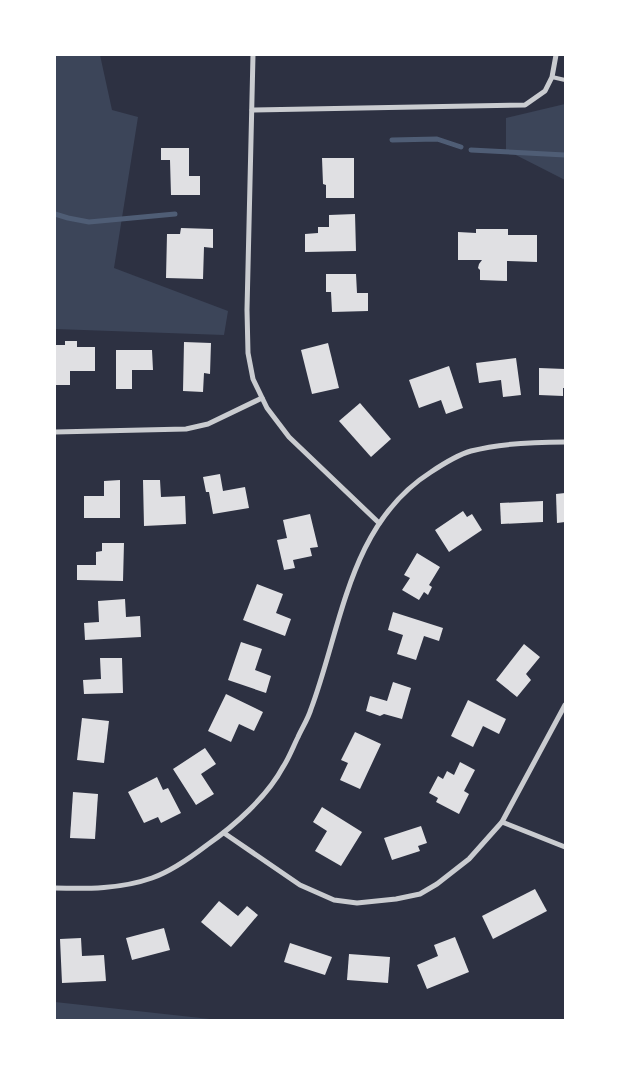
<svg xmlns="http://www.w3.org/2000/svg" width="620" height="1075" font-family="Signika,sans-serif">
  <rect width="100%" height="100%" fill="#2d3142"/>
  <g fill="#3c4559">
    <path d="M 55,55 L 100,55 L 112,110 L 138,117 L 114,268 L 228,311 L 224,335 L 55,329 Z"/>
    <path d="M 565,104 L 565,180 L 506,150 L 506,118 Z"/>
    <path d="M 55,1002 L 219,1020 L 55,1020 Z"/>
  </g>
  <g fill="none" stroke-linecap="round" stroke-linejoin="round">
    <g stroke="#4f5d75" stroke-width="5">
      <path d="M 392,140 L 437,139 L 461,147"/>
      <path d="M 471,150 L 565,155"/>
      <path d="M 55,214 L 68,218 L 89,222 L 175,214"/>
    </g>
  </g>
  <g fill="#e0e0e3">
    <path d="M 161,148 L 189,148 L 189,176 L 200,176 L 200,195 L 171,195 L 170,160 L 161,160 Z"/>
    <path d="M 322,158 L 354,158 L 354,198 L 326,198 L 326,185 L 323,184 Z"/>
    <path d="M 355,214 L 356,251 L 305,252 L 305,234 L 318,233 L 318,227 L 329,227 L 329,215 Z"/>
    <path d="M 181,228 L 213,229 L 213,248 L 204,247 L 203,279 L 166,278 L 167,234 L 180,234 Z"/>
    <path d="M 476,229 L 508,229 L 508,235 L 537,235 L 537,262 L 507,261 L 507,281 L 480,280 L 480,270 L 478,268 L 479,264 L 482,260 L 458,260 L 458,232 L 476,233 Z"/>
    <path d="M 326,274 L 356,274 L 357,293 L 368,293 L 368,311 L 332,312 L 331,292 L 326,292 Z"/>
    <path d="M 65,341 L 77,341 L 77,347 L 95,347 L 95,371 L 70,371 L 70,385 L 56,385 L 56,345 L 65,345 Z"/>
    <path d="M 184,342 L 211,343 L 210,374 L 204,373 L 203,392 L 183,391 Z"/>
    <path d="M 328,343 L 339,388 L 312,394 L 301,350 Z"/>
    <path d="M 116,350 L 152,350 L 153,370 L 132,370 L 132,389 L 116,389 Z"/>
    <path d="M 516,358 L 521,395 L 503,397 L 501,380 L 479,383 L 476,363 Z"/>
    <path d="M 449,366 L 463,408 L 446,414 L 441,400 L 419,408 L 409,380 Z"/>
    <path d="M 539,368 L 565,369 L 565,388 L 563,388 L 563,396 L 539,395 Z"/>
    <path d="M 360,403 L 391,439 L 371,457 L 339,421 Z"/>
    <path d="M 220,474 L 223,491 L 245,487 L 249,508 L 213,514 L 209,492 L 206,492 L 203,477 Z"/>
    <path d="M 120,480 L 120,518 L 84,518 L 84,496 L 104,496 L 104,481 Z"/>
    <path d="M 143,480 L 160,480 L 161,497 L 185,496 L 186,524 L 144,526 Z"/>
    <path d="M 565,493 L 565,522 L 557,523 L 556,494 Z"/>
    <path d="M 543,501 L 543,522 L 501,524 L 500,503 Z"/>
    <path d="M 463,511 L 467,517 L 472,514 L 482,530 L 449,552 L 435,530 Z"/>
    <path d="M 310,514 L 318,547 L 310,548 L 312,556 L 293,560 L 295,568 L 284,570 L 277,540 L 287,538 L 283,520 Z"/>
    <path d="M 102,543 L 124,543 L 123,581 L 77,580 L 77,565 L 96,565 L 96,552 L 102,551 Z"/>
    <path d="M 417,553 L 440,567 L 429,585 L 432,587 L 428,595 L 424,592 L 419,600 L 402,590 L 410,578 L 404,575 Z"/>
    <path d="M 257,584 L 283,594 L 276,613 L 291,619 L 285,636 L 243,620 Z"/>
    <path d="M 125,599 L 126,617 L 140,616 L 141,637 L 85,640 L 84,623 L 99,622 L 98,601 Z"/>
    <path d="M 393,612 L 443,628 L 439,641 L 424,636 L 416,660 L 397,654 L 403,635 L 388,630 Z"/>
    <path d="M 241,642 L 262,649 L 255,670 L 271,676 L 266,693 L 228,680 Z"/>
    <path d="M 524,644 L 540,657 L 526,674 L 531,680 L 517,697 L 496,680 Z"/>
    <path d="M 100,658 L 122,658 L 123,693 L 84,694 L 83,680 L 101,679 Z"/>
    <path d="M 393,682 L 411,688 L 402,719 L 384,714 L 380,716 L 366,711 L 370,696 L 387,701 Z"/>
    <path d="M 226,694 L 263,712 L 254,731 L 239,724 L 231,742 L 208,731 Z"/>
    <path d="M 468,700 L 506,719 L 499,734 L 483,726 L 473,747 L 451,736 Z"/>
    <path d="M 82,718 L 109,721 L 104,763 L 77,760 Z"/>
    <path d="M 355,732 L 381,744 L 360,789 L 340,780 L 348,763 L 341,760 Z"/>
    <path d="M 205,748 L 216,764 L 201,774 L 214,794 L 196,805 L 173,769 Z"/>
    <path d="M 460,762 L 475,770 L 464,791 L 469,794 L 459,814 L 436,802 L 438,798 L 429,793 L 438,776 L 443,779 L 447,771 L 454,775 Z"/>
    <path d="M 157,777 L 163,790 L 168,788 L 181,813 L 161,823 L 158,817 L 144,823 L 128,792 Z"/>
    <path d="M 73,792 L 98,794 L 95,839 L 70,838 Z"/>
    <path d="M 322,807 L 362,832 L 341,866 L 315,851 L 327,831 L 313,822 Z"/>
    <path d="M 421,826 L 427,843 L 418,846 L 420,851 L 392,860 L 384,838 Z"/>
    <path d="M 535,889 L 547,911 L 493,939 L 482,916 Z"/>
    <path d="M 219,901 L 238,916 L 247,906 L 258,915 L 231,947 L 201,922 Z"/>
    <path d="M 164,928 L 170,950 L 132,960 L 126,938 Z"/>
    <path d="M 455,937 L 469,972 L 427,989 L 417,965 L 438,956 L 434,945 Z"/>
    <path d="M 81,938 L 82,956 L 104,955 L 106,981 L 62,983 L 60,939 Z"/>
    <path d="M 290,943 L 332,957 L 325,975 L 284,962 Z"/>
    <path d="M 349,954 L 390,957 L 388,983 L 347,980 Z"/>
  </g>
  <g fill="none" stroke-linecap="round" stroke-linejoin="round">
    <path stroke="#caccd0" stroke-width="4" d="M 552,77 L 565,80"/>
    <g stroke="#caccd0" stroke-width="5">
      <path d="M 253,55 L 247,310 L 248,353 L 253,379 L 267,408 L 289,437 L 379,523"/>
      <path d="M 252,110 L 525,105 L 545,91 L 552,77 L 556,55"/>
      <path d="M 55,432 L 186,429 L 208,424 L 262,398"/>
      <path d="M 502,822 L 565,847"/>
      <path d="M 224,833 L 300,885 L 334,900 L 357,903 L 396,899 L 420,894 L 437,884 L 469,859 L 502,822 L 565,705"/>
      <path d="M 55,888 C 87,889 121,889 152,878 C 172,871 190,858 207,845 C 234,826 267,797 283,767 C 289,758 293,747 298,737 C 302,728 308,719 311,709 C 342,626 349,524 431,472 C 443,464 457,455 471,451 C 501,443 534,442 565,442"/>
    </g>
  </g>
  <rect width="620" height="1075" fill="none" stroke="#ffffff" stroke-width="112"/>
</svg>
